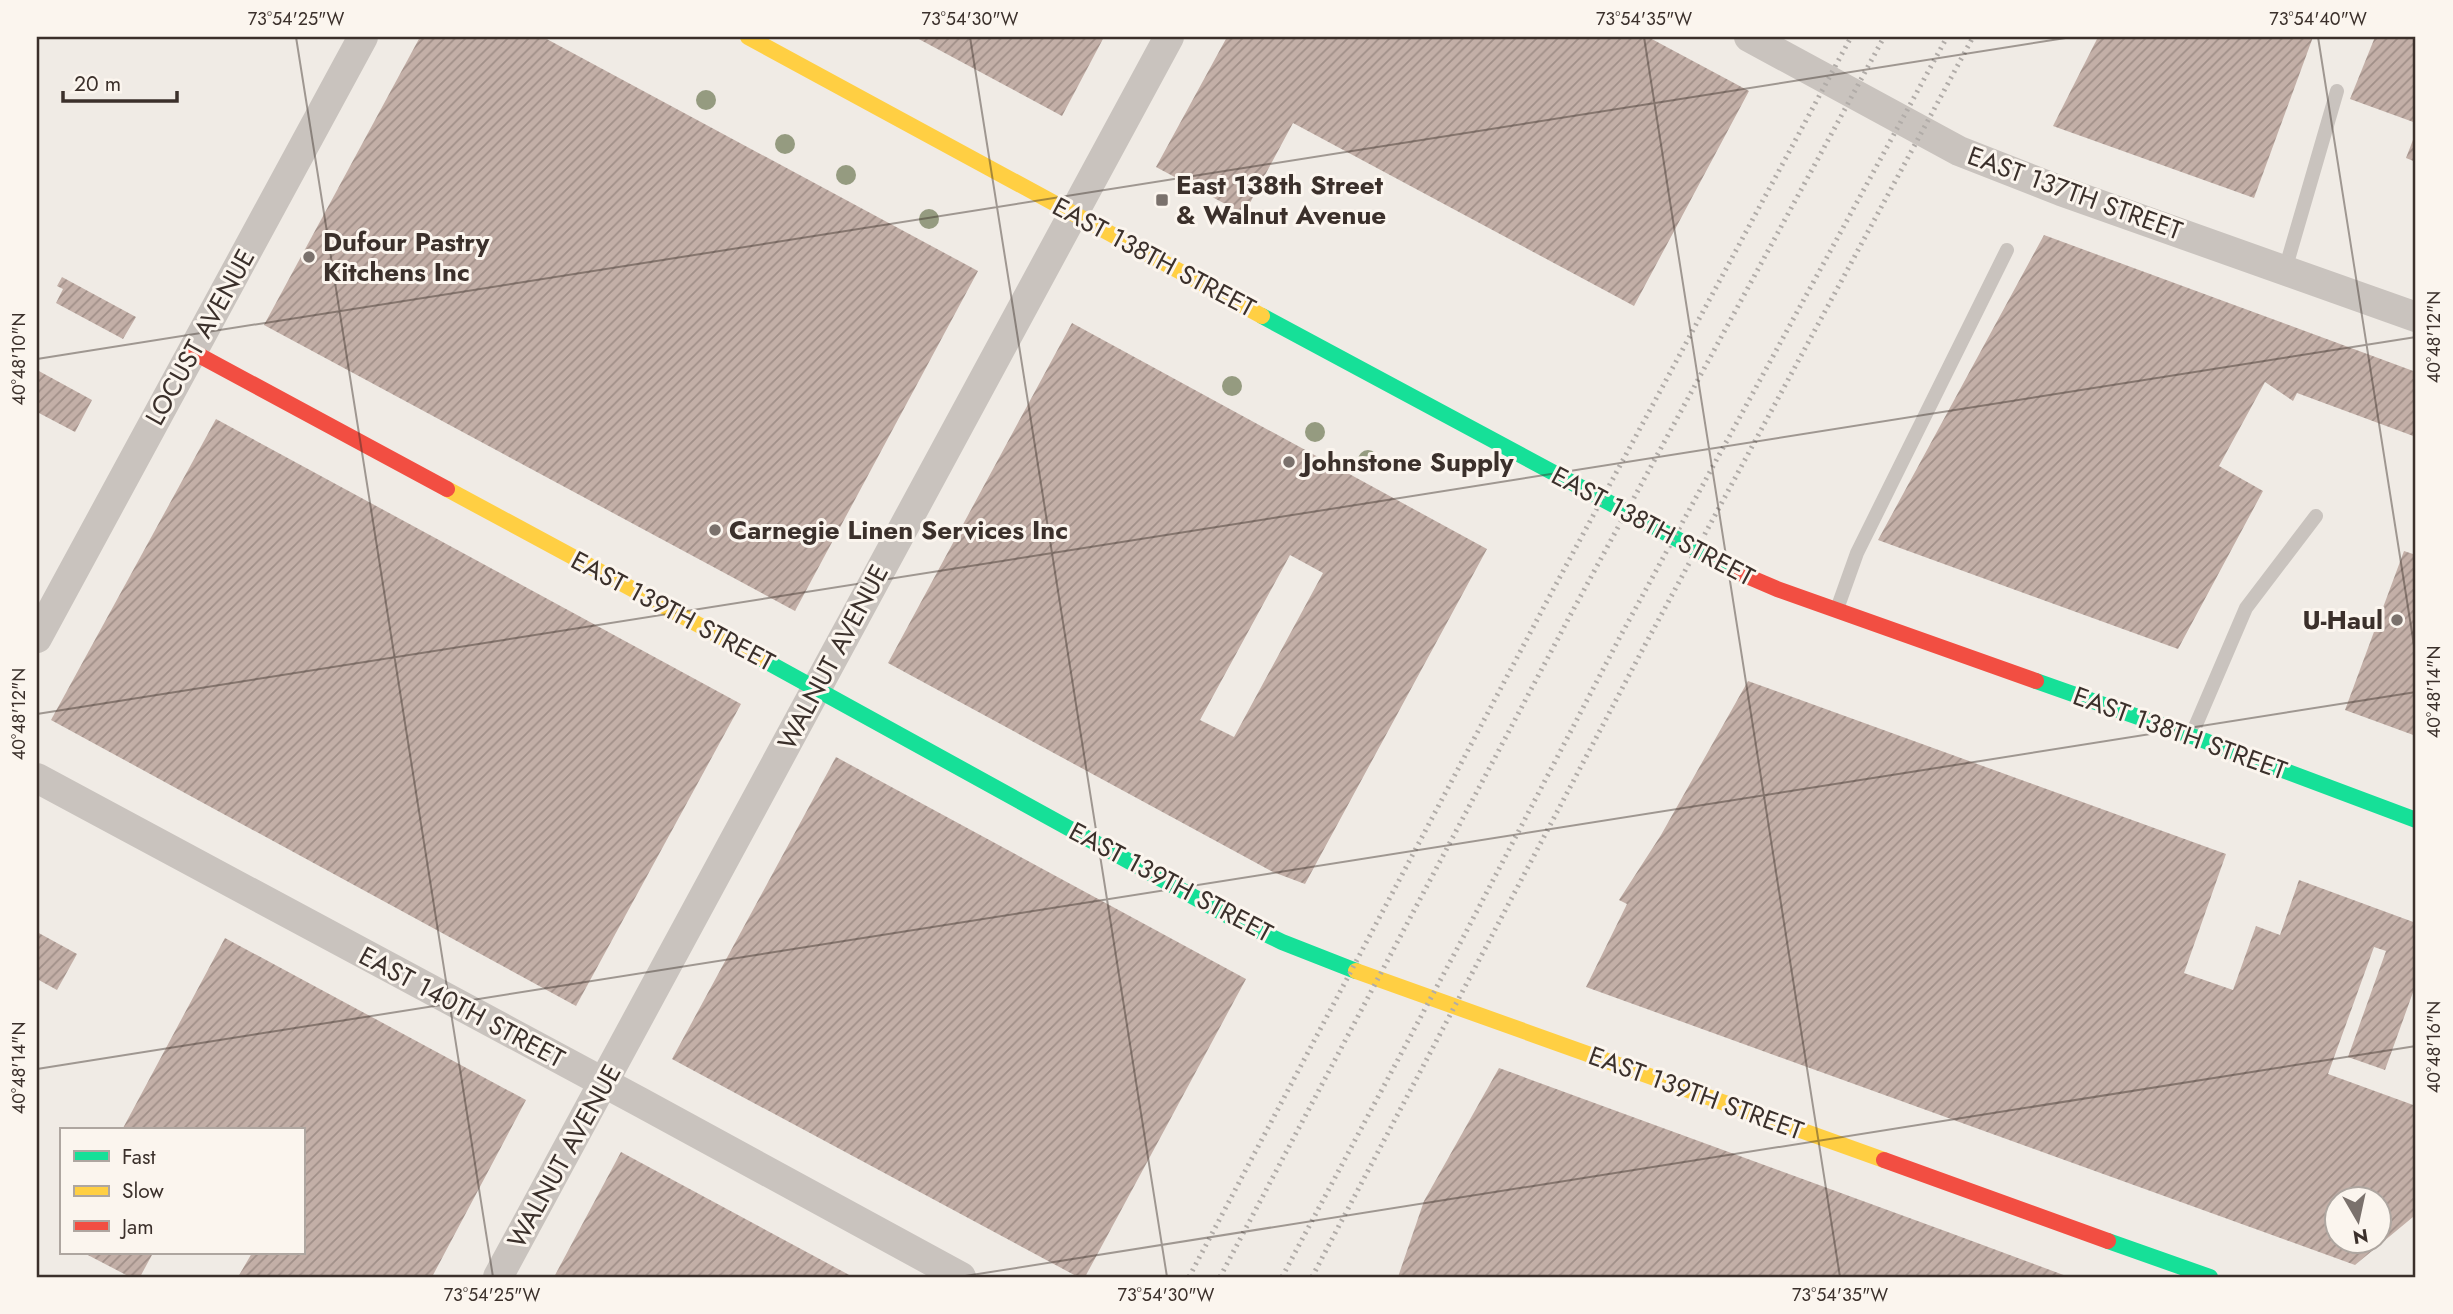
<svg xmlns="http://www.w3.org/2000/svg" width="2453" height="1314" font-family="Jost,sans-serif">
  <defs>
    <pattern id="building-hatch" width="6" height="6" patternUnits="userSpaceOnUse" patternTransform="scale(1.75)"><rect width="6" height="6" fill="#c3afa7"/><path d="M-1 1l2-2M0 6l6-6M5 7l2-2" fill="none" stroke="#a08f88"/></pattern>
  </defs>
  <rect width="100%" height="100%" fill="#f0ebe5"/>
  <g fill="url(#building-hatch)" fill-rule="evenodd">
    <path d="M 420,37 L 543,37 L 978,271 L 795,611 L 264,325 Z"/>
    <path d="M 915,37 L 1104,37 L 1062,116 Z"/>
    <path d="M 1227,37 L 1648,37 L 1749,91 L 1634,306 L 1293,123 L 1244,214 L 1156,167 Z"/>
    <path d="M 2098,37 L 2313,37 L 2254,198 L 2053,126 Z"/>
    <path d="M 2375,37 L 2416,37 L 2416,123 L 2350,99 Z"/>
    <path d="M 2416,132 L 2416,162 L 2406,158 Z"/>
    <path d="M 2044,235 L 2416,372 L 2416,437 L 2297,393 L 2293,401 L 2265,382 L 2219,466 L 2263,491 L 2178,649 L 1878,540 Z"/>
    <path d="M 62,277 L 136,317 L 123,339 L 56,303 L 63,289 L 57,286 Z"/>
    <path d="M 1072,323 L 1487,549 L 1305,884 L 1273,872 L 888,663 ZM 1290,555 L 1323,573 L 1234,737 L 1200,720 Z"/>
    <path d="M 37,370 L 92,400 L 75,432 L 37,412 Z"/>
    <path d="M 216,419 L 741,704 L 576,1006 L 51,720 Z"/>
    <path d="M 2404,551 L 2416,555 L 2416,736 L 2345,710 Z"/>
    <path d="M 1748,681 L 2226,854 L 2184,973 L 2233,990 L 2256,926 L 2280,935 L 2299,880 L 2416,923 L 2416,984 L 2385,1070 L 2348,1057 L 2386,951 L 2374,947 L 2328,1074 L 2416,1106 L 2416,1208 L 2413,1217 L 2355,1265 L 1586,987 L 1627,904 L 1619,900 L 1661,835 ZM 2338,1198 L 2380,1198 L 2380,1240 L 2338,1240 Z"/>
    <path d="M 836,757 L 1246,979 L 1085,1277 L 1078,1277 L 672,1059 Z"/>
    <path d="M 37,932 L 77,954 L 57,990 L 37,979 Z"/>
    <path d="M 225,938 L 526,1100 L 432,1277 L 238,1277 L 252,1253 L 303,1253 L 303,1130 L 227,1130 L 221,1127 L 219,1130 L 122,1130 Z"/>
    <path d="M 1499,1068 L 1945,1231 L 2069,1277 L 1398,1277 L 1424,1201 Z"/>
    <path d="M 621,1152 L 853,1277 L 554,1277 Z"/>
    <path d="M 84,1253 L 153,1253 L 140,1277 L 130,1277 Z"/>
  </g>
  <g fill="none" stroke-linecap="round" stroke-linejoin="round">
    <g stroke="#c9c3be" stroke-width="14">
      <path d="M 2285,270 L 2337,91"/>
      <path d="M 1837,609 L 1857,553 L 2007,250"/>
      <path d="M 2192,734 L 2246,608 L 2316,516"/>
    </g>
    <g stroke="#c9c3be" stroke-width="30">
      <path d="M 1749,37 L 1959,151 L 2061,191 L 2416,317"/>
      <path d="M 37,638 L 363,37"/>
      <path d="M 37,778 L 640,1102 L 961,1277"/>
      <path d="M 498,1277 L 1169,37"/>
    </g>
    <g stroke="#16e098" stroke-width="16">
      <path d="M 1262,316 L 1742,574"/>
      <path d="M 760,658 L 1232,918 L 1282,942 L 1356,971"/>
      <path d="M 2036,681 L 2192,736 L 2416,820"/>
      <path d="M 2108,1241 L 2210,1277"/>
    </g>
    <g stroke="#ffcf43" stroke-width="16">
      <path d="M 748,37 L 1262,316"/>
      <path d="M 447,489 L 760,658"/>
      <path d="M 1356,971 L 1884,1160"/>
    </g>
    <g stroke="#f24e42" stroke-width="16">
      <path d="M 193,352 L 447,489"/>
      <path d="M 1742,574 L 1777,589 L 2036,681"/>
      <path d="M 1884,1160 L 2108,1241"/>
    </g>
    <g stroke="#b1aca8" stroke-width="5" stroke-dasharray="2 5" stroke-linecap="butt">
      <path d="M 1189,1277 L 1547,601 L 1851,37"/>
      <path d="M 1220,1277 L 1572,612 L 1884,37"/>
      <path d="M 1282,1277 L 1466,932 L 1621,635 L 1947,37"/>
      <path d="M 1312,1277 L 1645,645 L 1973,37"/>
    </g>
  </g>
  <g fill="#959b80">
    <circle cx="706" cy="100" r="10"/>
    <circle cx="785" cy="144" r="10"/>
    <circle cx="846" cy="175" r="10"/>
    <circle cx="929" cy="219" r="10"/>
    <circle cx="1232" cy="386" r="10"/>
    <circle cx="1315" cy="432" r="10"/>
    <circle cx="1368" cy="460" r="10"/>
  </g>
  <path fill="none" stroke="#3b302b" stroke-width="2" stroke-opacity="0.45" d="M 296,37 L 493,1277M 970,37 L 1167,1277M 1644,37 L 1840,1277M 2318,37 L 2416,658M 37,359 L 2072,37M 37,714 L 2416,337M 37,1069 L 2416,692M 959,1277 L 2416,1046"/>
  <g fill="#7a716c" stroke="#fbf5ee" stroke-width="2.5">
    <rect x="1155" y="193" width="14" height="14" rx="3.5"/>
    <circle cx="309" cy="257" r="7"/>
    <circle cx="1289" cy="462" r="7"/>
    <circle cx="715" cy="530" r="7"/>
    <circle cx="2397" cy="620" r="7"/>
  </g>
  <g text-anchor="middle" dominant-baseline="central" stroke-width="6" stroke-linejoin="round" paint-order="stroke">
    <g font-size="26" font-weight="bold" fill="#3b302b" stroke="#fbf5ee" text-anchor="start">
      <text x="1176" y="185">East 138th Street<tspan x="1176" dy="30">&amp; Walnut Avenue</tspan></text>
      <text x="323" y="242">Dufour Pastry<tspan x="323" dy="30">Kitchens Inc</tspan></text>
      <text x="1303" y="462">Johnstone Supply</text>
      <text x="729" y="530">Carnegie Linen Services Inc</text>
      <text x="2383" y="620" text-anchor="end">U-Haul</text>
    </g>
    <g font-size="26" fill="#3b302b" stroke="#fbf5ee">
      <text transform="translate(2075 193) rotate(20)">EAST 137TH STREET</text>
      <text transform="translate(1154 257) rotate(28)">EAST 138TH STREET</text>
      <text transform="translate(200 337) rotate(-61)">LOCUST AVENUE</text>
      <text transform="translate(1653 526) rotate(28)">EAST 138TH STREET</text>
      <text transform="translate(673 611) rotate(28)">EAST 139TH STREET</text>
      <text transform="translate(833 657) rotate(-62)">WALNUT AVENUE</text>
      <text transform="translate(2180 733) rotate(20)">EAST 138TH STREET</text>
      <text transform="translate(1171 882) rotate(28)">EAST 139TH STREET</text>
      <text transform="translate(462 1007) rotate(28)">EAST 140TH STREET</text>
      <text transform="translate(1696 1093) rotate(20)">EAST 139TH STREET</text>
      <text transform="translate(564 1156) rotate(-61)">WALNUT AVENUE</text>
    </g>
  </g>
  <rect width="2453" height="1314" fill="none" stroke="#fbf5ee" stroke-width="77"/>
  <rect x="60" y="1128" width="245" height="126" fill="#fbf5ee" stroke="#aea6a0" stroke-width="2"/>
  <rect x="74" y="1151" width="35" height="10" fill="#16e098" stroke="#aea6a0" stroke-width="2"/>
  <text x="122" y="1164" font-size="21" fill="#3b302b">Fast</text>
  <rect x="74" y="1186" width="35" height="10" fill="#ffcf43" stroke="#aea6a0" stroke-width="2"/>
  <text x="122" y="1198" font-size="21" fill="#3b302b">Slow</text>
  <rect x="74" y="1221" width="35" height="10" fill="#f24e42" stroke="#aea6a0" stroke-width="2"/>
  <text x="122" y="1234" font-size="21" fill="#3b302b">Jam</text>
  <g transform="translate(2358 1220) rotate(171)"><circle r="33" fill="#fbf5ee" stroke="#aea6a0" stroke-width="2"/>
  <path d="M0-5L12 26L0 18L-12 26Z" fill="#7a716c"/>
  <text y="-10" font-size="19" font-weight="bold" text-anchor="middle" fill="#3b302b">N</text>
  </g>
  <path d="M63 91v10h114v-10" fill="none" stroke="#3b302b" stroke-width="3.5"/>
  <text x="74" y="91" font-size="21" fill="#3b302b" stroke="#fbf5ee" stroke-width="5" paint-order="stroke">20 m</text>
  <rect x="38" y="38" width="2376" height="1238" fill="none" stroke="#3b302b" stroke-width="2.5"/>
  <g font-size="18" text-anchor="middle" fill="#3b302b">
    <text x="296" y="25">73°54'25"W</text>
    <text x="970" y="25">73°54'30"W</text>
    <text x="1644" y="25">73°54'35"W</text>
    <text x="2318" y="25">73°54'40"W</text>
    <text transform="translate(2434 337) rotate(-90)" y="6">40°48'12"N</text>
    <text transform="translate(19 359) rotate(-90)" y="6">40°48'10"N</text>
    <text transform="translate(2434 692) rotate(-90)" y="6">40°48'14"N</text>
    <text transform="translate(19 714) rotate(-90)" y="6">40°48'12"N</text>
    <text transform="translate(2434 1047) rotate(-90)" y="6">40°48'16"N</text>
    <text transform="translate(19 1068) rotate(-90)" y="6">40°48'14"N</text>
    <text x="492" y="1301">73°54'25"W</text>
    <text x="1166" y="1301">73°54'30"W</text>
    <text x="1840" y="1301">73°54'35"W</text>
  </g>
</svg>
